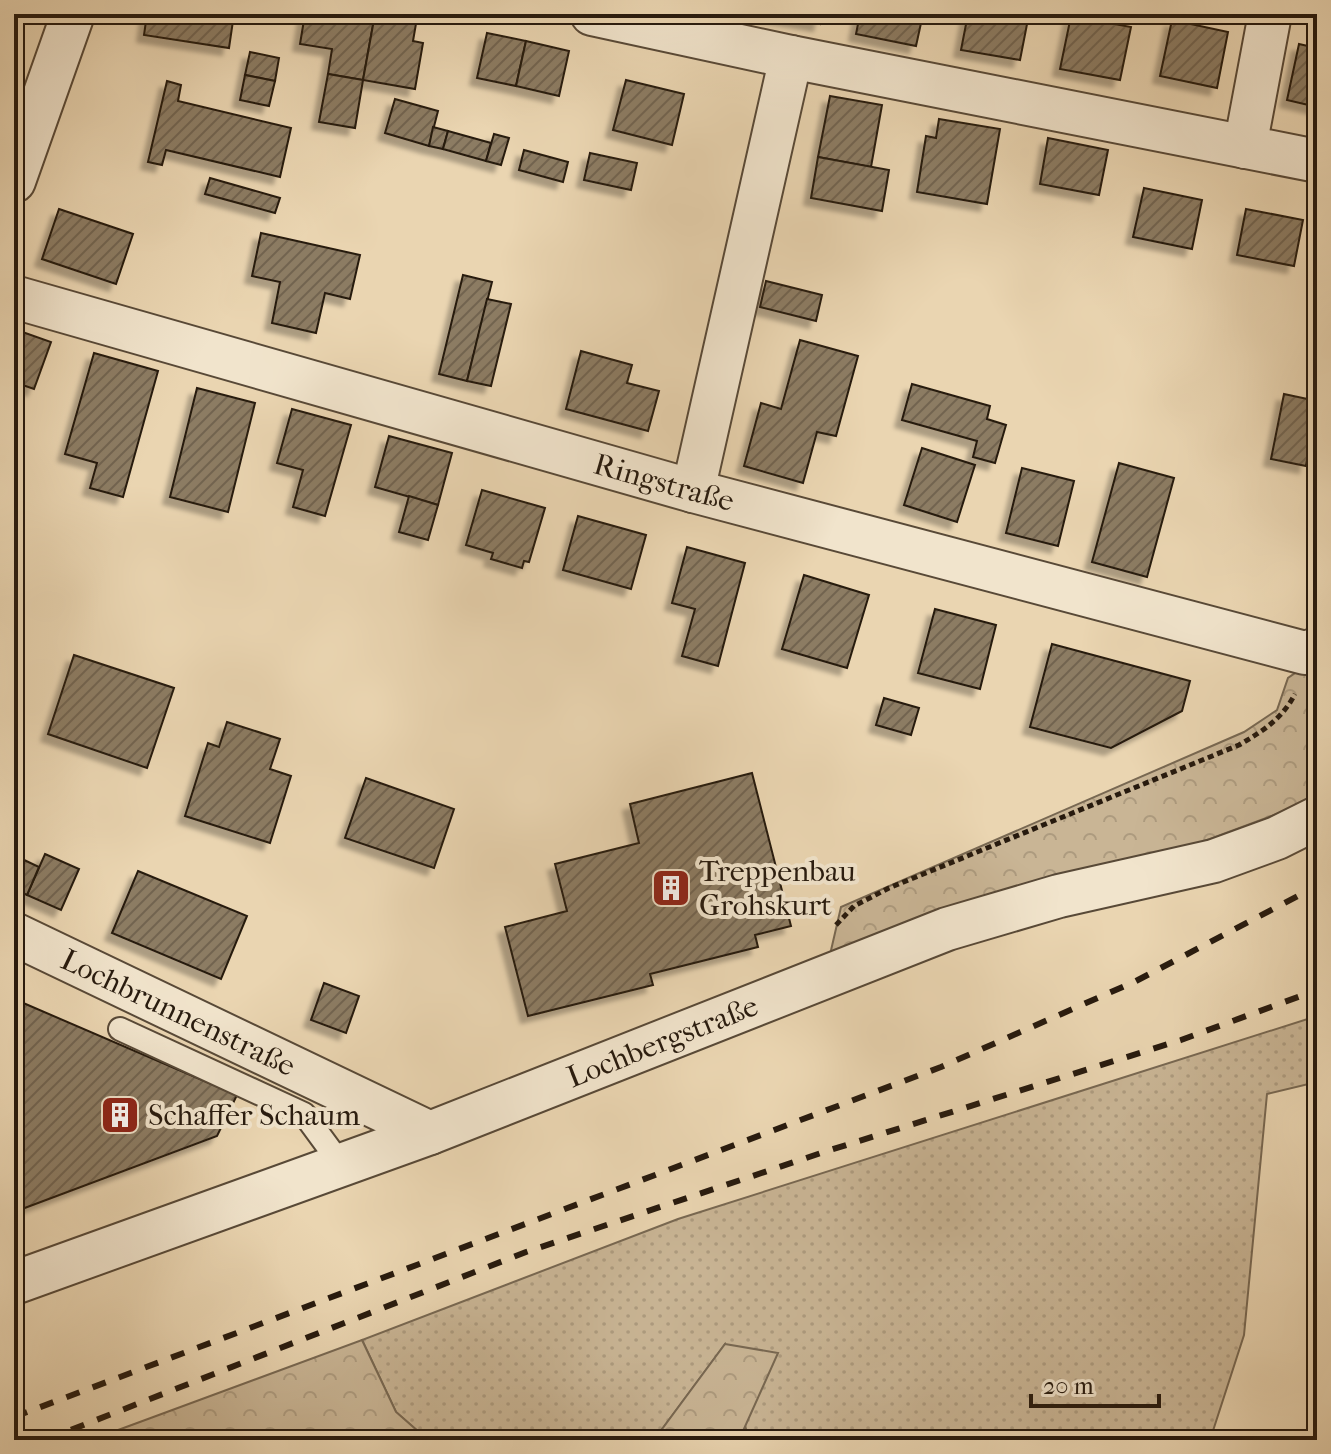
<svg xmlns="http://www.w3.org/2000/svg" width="1331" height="1454" font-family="'IM FELL French Canon',serif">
  <defs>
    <pattern id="grass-dots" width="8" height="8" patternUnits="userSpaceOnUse" patternTransform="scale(2)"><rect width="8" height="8" fill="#c9b595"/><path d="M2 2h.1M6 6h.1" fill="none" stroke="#ad9b7f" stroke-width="1.8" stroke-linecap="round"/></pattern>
    <pattern id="forest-crowns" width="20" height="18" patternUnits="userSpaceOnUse" patternTransform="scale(2)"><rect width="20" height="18" fill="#c9b595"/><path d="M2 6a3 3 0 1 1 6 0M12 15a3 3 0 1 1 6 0" fill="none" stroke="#ad9b7f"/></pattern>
    <pattern id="building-hatch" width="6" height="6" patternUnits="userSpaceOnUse" patternTransform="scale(2)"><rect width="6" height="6" fill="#8c7b63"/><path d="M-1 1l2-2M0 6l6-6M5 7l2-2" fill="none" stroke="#726450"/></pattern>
    <filter id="shadow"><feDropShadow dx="-7" dy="7" stdDeviation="2" flood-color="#0004"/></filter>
  </defs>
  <rect width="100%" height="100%" fill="#ead5b1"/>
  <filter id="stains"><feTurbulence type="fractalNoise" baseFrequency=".0025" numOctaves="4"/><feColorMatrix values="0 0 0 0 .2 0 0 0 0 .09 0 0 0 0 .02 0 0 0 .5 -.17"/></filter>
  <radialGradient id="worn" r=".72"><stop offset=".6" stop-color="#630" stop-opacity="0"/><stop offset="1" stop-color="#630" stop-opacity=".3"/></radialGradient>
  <path fill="url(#grass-dots)" stroke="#786852" stroke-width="2" d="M 1317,1016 L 1317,1082 L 1267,1094 L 1244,1335 L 1210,1440 L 739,1440 L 746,1429 L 725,1344 L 654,1440 L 428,1440 L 396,1412 L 362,1340 L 678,1219 Z"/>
  <g fill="url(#forest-crowns)" stroke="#786852" stroke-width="2">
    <path d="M 1317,658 L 1317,799 L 1191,846 L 829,959 L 841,907 L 1244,732 L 1277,710 L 1288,678 Z"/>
    <path d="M 362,1340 L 396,1412 L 428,1440 L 91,1440 Z"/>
    <path d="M 725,1344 L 778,1353 L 739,1440 L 654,1440 Z"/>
  </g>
  <g fill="url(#building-hatch)" stroke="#271a0e" stroke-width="2" filter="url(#shadow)">
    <path d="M 147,14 L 234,14 L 229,48 L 144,35 Z"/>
    <path d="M 305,14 L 375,14 L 363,80 L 328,74 L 332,49 L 300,44 Z"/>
    <path d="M 375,14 L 417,18 L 413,41 L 423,43 L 415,89 L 363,80 Z"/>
    <path d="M 763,14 L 822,14 L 820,24 Z"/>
    <path d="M 860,14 L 923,14 L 916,46 L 856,34 Z"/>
    <path d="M 968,14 L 1029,14 L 1020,60 L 961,50 Z"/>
    <path d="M 1071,16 L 1131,27 L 1120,80 L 1060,69 Z"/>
    <path d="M 1172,20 L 1228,32 L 1217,88 L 1160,76 Z"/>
    <path d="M 487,33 L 526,41 L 516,86 L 477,78 Z"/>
    <path d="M 526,41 L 569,51 L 559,96 L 516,86 Z"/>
    <path d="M 1299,44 L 1317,48 L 1317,107 L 1287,100 Z"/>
    <path d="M 250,52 L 279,58 L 275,81 L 245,75 Z"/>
    <path d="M 328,74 L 363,80 L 355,128 L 319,122 Z"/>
    <path d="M 245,75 L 275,81 L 269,106 L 240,100 Z"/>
    <path d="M 626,80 L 684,94 L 672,145 L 613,130 Z"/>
    <path d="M 167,81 L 181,85 L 178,101 L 291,128 L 280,177 L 166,150 L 162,165 L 148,162 Z"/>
    <path d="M 830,96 L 882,105 L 871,167 L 818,157 Z"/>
    <path d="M 395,99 L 438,111 L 429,146 L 385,133 Z"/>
    <path d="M 939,119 L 1000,129 L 987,204 L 917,192 L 926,136 L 936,138 Z"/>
    <path d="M 433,127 L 448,131 L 443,149 L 429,146 Z"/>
    <path d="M 448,131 L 491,143 L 486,161 L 443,149 Z"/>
    <path d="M 494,134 L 509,138 L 501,165 L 486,161 Z"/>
    <path d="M 1048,138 L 1108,150 L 1099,195 L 1040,184 Z"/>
    <path d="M 524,150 L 568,162 L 563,182 L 519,170 Z"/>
    <path d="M 590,153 L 637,163 L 631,190 L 584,180 Z"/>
    <path d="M 818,157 L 889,170 L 882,211 L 811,198 Z"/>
    <path d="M 210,178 L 280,198 L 275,213 L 205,194 Z"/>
    <path d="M 1144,188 L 1202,200 L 1192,249 L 1133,237 Z"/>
    <path d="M 59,209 L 133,234 L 116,284 L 42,259 Z"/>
    <path d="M 1246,209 L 1303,220 L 1294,266 L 1237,255 Z"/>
    <path d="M 261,233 L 360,255 L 350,299 L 325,293 L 316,333 L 272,323 L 280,282 L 252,276 Z"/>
    <path d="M 463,275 L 492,282 L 467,381 L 439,374 Z"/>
    <path d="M 766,281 L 822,295 L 816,321 L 760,307 Z"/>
    <path d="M 487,299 L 511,304 L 491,386 L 467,381 Z"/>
    <path d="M 14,329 L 51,342 L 34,389 L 14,382 Z"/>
    <path d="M 800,340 L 858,356 L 836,436 L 817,432 L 803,483 L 744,466 L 761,403 L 781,409 Z"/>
    <path d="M 581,351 L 632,365 L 627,383 L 659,391 L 648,431 L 566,409 Z"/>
    <path d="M 94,353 L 158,371 L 123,497 L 90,488 L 97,463 L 65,454 Z"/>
    <path d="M 912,384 L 990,406 L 987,419 L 1006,425 L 995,463 L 973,457 L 977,441 L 902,420 Z"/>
    <path d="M 197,388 L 255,403 L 228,512 L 170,497 Z"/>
    <path d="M 1284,394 L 1317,401 L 1306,466 L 1271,459 Z"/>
    <path d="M 292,409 L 351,425 L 325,516 L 293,507 L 303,470 L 277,463 Z"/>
    <path d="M 389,436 L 452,453 L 438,505 L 375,487 Z"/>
    <path d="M 922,448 L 975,465 L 957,522 L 904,505 Z"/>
    <path d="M 1119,463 L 1174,478 L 1147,577 L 1092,562 Z"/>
    <path d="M 1022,468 L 1074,481 L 1058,546 L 1006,533 Z"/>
    <path d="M 482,490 L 545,508 L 529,562 L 524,561 L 522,568 L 491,559 L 493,553 L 466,545 Z"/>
    <path d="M 409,496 L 438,505 L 428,540 L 399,532 Z"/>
    <path d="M 578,516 L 646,535 L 631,589 L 563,570 Z"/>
    <path d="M 687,547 L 745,563 L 718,666 L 682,656 L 695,609 L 672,603 Z"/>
    <path d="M 804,575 L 869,595 L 847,668 L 782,649 Z"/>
    <path d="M 935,609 L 996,625 L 980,689 L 918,673 Z"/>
    <path d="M 1052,644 L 1190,681 L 1182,711 L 1111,748 L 1030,727 Z"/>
    <path d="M 74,655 L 174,688 L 147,768 L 48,734 Z"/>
    <path d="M 884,698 L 919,708 L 911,735 L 876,725 Z"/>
    <path d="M 227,722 L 280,739 L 270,769 L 291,776 L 270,843 L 185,816 L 208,743 L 219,747 Z"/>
    <path d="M 752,773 L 791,926 L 755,935 L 758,947 L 650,974 L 653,985 L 528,1016 L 505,927 L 567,911 L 555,864 L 639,843 L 630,804 Z"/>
    <path d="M 366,778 L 454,809 L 434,868 L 345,838 Z"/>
    <path d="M 45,854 L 79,869 L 61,910 L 27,895 Z"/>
    <path d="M 20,858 L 39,867 L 27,895 L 14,889 L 14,872 Z"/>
    <path d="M 138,871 L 247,916 L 221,979 L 112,933 Z"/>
    <path d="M 324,983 L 359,996 L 346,1033 L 311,1020 Z"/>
    <path d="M 14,999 L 237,1095 L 217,1136 L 14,1212 Z"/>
  </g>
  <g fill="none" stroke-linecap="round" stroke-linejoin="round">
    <defs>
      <path id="service" d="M 120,1029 L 304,1114 L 340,1163"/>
      <g id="minor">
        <path d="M 592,14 L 791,57 L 1317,161"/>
        <path d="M 1245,147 L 1270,14"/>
        <path d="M 14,181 L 73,14"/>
        <path id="s1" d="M 14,297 L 693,491 L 1305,653 L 1317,649"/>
        <path d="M 693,491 L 791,57"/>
        <path id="s2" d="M 14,934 L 430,1133"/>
        <path id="s3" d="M 14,1283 L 430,1133 L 947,929 L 1059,896 L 1214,861 L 1277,838 L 1317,818"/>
      </g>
    </defs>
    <use href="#service" stroke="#584937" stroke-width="26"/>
    <use href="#minor" stroke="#584937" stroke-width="46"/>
    <path stroke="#271a0e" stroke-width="5" stroke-dasharray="6 4" stroke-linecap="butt" d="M 836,925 L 854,906 L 889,888 L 1239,745 C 1263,731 1282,719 1295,694"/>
    <use href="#service" stroke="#f1e4cc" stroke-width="22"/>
    <use href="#minor" stroke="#f1e4cc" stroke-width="42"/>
    <g stroke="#271a0e" stroke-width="6" stroke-dasharray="14 14" stroke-linecap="butt">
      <path d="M 14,1417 L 941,1067 L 1136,981 L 1317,886"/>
      <path d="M 45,1440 L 526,1252 L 824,1152 L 1181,1040 L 1317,990"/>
    </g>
  </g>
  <defs>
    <symbol id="building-square" viewBox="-11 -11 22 22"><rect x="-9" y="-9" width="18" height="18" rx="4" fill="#8f2418" stroke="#f1e4cc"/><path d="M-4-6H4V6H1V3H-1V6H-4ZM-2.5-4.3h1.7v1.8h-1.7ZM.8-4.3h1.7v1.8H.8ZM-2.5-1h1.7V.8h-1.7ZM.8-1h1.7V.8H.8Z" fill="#fff"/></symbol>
  </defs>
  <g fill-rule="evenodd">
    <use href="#building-square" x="649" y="866" width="44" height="44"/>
    <use href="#building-square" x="98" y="1093" width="44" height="44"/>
  </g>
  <g text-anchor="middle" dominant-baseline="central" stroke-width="8" stroke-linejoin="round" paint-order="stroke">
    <g font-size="30" fill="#271a0e" stroke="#f1e4cc">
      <text stroke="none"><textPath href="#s1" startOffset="676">Ringstraße</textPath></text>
      <text stroke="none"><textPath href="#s2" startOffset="182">Lochbrunnenstraße</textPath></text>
      <text stroke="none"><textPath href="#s3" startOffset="692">Lochbergstraße</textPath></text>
    </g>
    <g font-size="30" fill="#271a0e" stroke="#f1e4cc" text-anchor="start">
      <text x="699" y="871">Treppenbau<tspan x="699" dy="34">Grohskurt</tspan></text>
      <text x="148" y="1115">Schaffer Schaum</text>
    </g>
  </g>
  <rect width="1331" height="1454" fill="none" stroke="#ead5b1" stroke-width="48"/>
  <rect x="16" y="16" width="1299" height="1422" fill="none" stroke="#271a0e" stroke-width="4"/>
  <rect x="24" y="24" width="1283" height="1406" fill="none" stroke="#271a0e" stroke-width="2"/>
  <path d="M1031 1394v12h128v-12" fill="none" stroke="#271a0e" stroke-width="4"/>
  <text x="1043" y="1394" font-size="24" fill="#271a0e" stroke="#f1e4cc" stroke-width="6" paint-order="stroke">20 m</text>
  <rect width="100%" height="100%" filter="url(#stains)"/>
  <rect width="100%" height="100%" fill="url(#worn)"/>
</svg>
